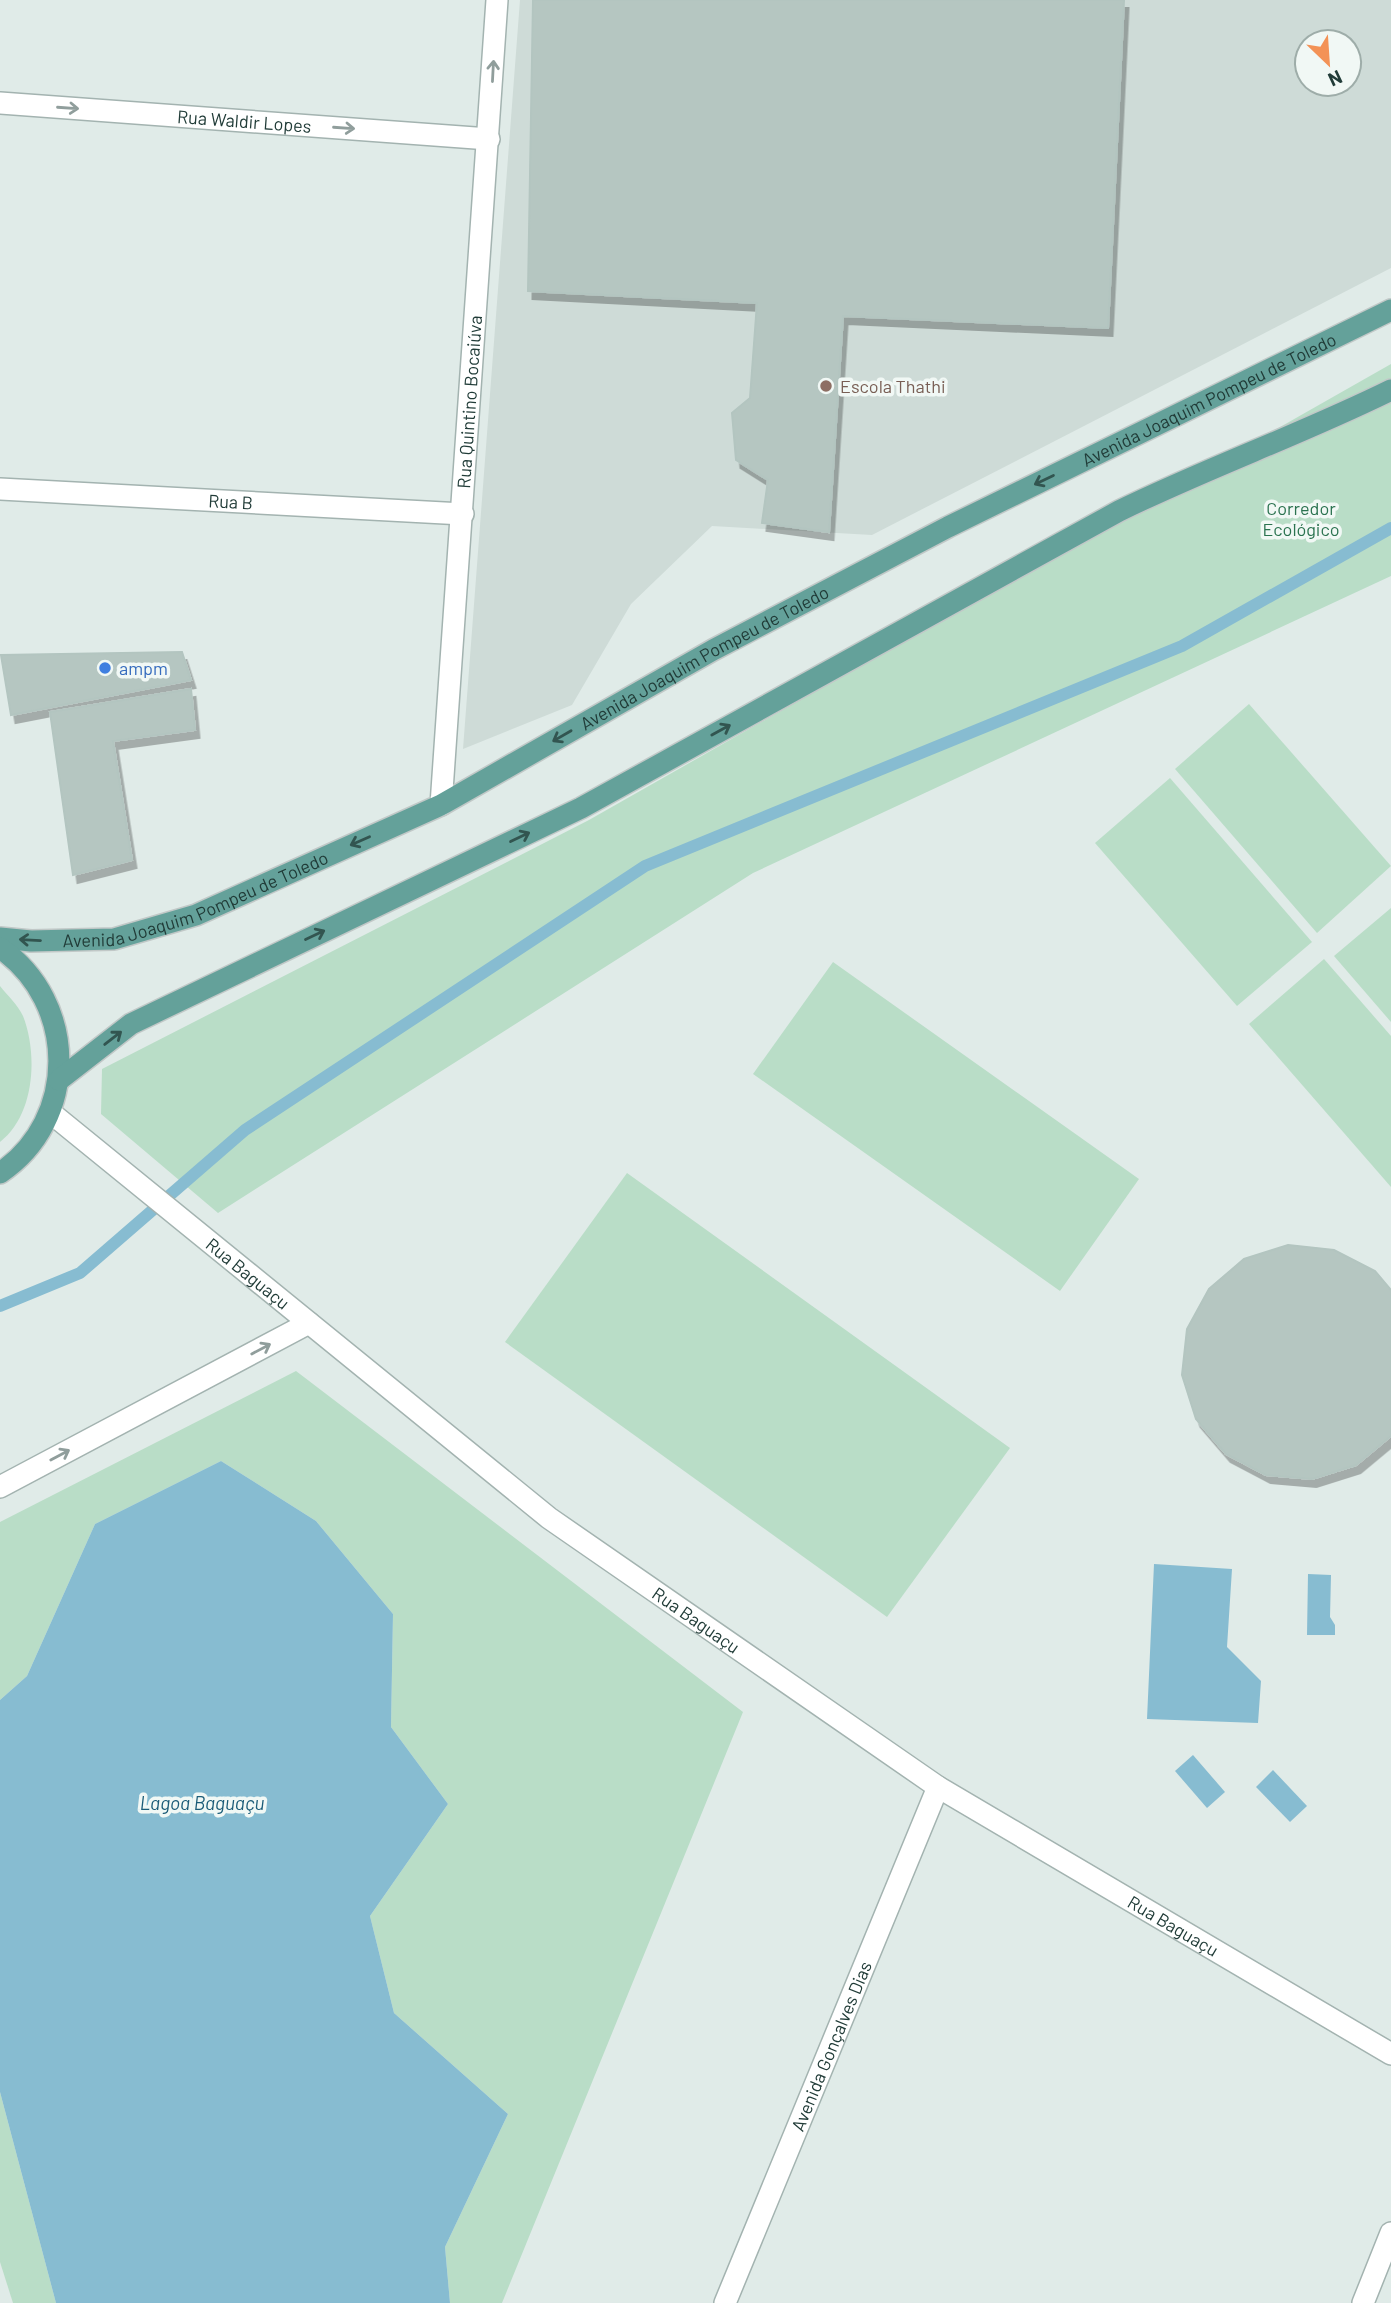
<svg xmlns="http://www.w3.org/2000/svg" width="1391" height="2303" font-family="Barlow,sans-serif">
  <defs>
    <filter id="shadow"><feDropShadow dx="4.5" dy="8" stdDeviation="0" flood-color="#0004"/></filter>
  </defs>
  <rect width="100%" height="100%" fill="#e0ebe8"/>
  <path fill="#cedbd7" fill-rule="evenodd" d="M 520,0 L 1391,0 L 1391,268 L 872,535 L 712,526 L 631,604 L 572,705 L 463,749 ZM 1307,42 L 1349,42 L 1349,84 L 1307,84 Z"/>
  <g fill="#b9ddc7">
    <path d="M 1391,364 L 1391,576 L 753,873 L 218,1213 L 101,1114 L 102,1069 L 589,820 Z"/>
    <path d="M 1249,704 L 1391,866 L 1317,933 L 1175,769 Z"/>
    <path d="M 1170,778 L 1312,942 L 1237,1006 L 1095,843 Z"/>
    <path d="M 1391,908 L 1391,1022 L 1334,956 Z"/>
    <path d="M 1324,959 L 1391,1036 L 1391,1187 L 1249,1024 Z"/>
    <path d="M 833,962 L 1139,1179 L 1060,1291 L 753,1074 Z"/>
    <path d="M 0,986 C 7,995 18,1005 23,1016 C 38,1054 35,1115 0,1142 Z"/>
    <path d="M 627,1173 L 1010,1448 L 887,1617 L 505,1342 Z"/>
    <path d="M 296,1371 L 743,1712 L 502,2303 L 450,2303 L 445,2247 L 508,2114 L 394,2013 L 370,1916 L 448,1804 L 391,1727 L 393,1614 L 316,1521 L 221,1461 L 95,1524 L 27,1676 L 0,1700 L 0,1522 Z"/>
    <path d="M 0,2092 L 56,2303 L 13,2303 L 0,2262 Z"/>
  </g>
  <g fill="#87bcd1">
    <path d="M 221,1461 L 316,1521 L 393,1614 L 391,1727 L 448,1804 L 370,1916 L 394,2013 L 508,2114 L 445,2247 L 450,2303 L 56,2303 L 0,2092 L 0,1700 L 27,1676 L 95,1524 Z"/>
    <path d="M 1154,1564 L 1232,1569 L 1227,1647 L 1261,1681 L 1258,1723 L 1147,1719 Z"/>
    <path d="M 1308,1574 L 1331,1575 L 1330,1617 L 1335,1625 L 1335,1635 L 1307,1635 Z"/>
    <path d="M 1193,1755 L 1225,1792 L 1207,1808 L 1175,1771 Z"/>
    <path d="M 1273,1770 L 1307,1806 L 1290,1822 L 1256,1787 Z"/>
  </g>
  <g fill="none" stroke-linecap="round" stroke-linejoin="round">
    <path stroke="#87bcd1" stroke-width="12" d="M 0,1306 L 80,1273 L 245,1130 L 645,866 L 1182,646 L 1391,528"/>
  </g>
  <g fill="#b5c6c1" stroke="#b3c5c0" stroke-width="2" filter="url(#shadow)">
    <path d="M 533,0 L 1124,0 L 1108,328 L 843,316 L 829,532 L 762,523 L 768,480 L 736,460 L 732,413 L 750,398 L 757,303 L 528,291 Z"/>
    <path d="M 182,652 L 191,680 L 11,715 L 1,655 Z"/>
    <path d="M 191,689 L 195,730 L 113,741 L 132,860 L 73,875 L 50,712 Z"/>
    <path d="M 1288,1245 L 1334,1250 L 1375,1271 L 1391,1290 L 1391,1436 L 1356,1465 L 1312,1479 L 1266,1475 L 1226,1454 L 1196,1419 L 1182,1375 L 1187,1329 L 1209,1289 L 1244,1259 Z"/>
  </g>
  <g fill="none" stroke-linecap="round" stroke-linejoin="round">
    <defs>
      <g id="minor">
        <path id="s1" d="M 0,103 L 489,139"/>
        <path id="s2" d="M 0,489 L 463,514"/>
        <path id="s3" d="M 441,805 L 497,0"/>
        <path id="s4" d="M 51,1113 L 549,1518 L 938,1787 L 1391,2054"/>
        <path d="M 0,1487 L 309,1323"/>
        <path id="s5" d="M 725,2303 L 938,1787"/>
        <path d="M 1363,2303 L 1391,2233"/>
      </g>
      <g id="major">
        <path id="s6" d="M 0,938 L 31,941 L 114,939 L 196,915 L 441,805 L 713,650 L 948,527 L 1391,310"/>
        <path d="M 0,948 C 78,1002 79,1120 0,1173"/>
        <path d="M 59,1080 L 131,1024 L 581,808 L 1119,511 C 1209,467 1302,434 1391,390"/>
      </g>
    </defs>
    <use href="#minor" stroke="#a3b3b0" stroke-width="24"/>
    <use href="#major" stroke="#c1c8c7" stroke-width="24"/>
    <use href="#minor" stroke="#fff" stroke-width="21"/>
    <use href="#major" stroke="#64a19a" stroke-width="21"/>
  </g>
  <defs><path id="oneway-shaft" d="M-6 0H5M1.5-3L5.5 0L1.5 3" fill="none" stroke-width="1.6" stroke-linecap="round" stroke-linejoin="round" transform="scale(1.75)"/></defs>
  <g stroke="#909e9c">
    <use href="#oneway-shaft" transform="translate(493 71) rotate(-87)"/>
    <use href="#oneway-shaft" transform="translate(68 108) rotate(4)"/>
    <use href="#oneway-shaft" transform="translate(344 128) rotate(4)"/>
    <use href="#oneway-shaft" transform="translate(261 1349) rotate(-28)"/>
    <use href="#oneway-shaft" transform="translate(60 1455) rotate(-28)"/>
  </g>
  <g stroke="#325550">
    <use href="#oneway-shaft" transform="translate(1044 480) rotate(154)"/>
    <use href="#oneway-shaft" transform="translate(721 730) rotate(-29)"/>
    <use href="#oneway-shaft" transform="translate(562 736) rotate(150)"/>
    <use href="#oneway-shaft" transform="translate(520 837) rotate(-26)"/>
    <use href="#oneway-shaft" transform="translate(360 841) rotate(156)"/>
    <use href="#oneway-shaft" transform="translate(315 935) rotate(-25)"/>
    <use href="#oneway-shaft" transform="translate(30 940) rotate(-177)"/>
    <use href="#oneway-shaft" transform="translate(113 1038) rotate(-38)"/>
  </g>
  <circle fill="#8d6e63" stroke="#f1f8f5" stroke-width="2.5" cx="826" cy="386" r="7"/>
  <circle fill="#3f7fe0" stroke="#f1f8f5" stroke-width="2.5" cx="105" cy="668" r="7"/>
  <g text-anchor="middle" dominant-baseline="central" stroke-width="7" stroke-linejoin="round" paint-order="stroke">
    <g font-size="18" fill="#213c38" stroke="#f1f8f5">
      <text stroke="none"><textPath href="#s1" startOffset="245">Rua Waldir Lopes</textPath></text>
      <text stroke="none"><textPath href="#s6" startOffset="1337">Avenida Joaquim Pompeu de Toledo</textPath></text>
      <text stroke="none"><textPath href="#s3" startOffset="404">Rua Quintino Bocaiúva</textPath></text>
      <text stroke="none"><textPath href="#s2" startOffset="231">Rua B</textPath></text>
      <text stroke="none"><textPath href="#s6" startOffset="770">Avenida Joaquim Pompeu de Toledo</textPath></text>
      <text stroke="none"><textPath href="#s6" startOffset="203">Avenida Joaquim Pompeu de Toledo</textPath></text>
      <text stroke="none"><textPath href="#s4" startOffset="254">Rua Baguaçu</textPath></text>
      <text stroke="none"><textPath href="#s4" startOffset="821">Rua Baguaçu</textPath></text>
      <text stroke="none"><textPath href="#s4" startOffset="1388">Rua Baguaçu</textPath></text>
      <text stroke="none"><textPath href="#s5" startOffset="278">Avenida Gonçalves Dias</textPath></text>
    </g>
    <g font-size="18" fill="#785e54" stroke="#f1f8f5" text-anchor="start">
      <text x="840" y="386">Escola Thathi</text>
    </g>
    <g font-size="18" fill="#2b7350" stroke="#f1f8f5">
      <text x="1301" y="508">Corredor<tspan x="1301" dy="21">Ecológico</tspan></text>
    </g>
    <g font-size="18" fill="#366cbe" stroke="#f1f8f5" text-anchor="start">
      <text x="119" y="668">ampm</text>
    </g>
    <g font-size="19" font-style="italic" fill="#1b5c78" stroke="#f1f8f5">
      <text x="202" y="1802">Lagoa Baguaçu</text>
    </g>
  </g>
  <g transform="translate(1328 63) rotate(155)"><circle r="33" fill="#f1f8f5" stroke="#9eada9" stroke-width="2"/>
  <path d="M0-5L12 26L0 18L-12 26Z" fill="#f39256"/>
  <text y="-10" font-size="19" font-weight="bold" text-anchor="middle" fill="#213c38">N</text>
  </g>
</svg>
